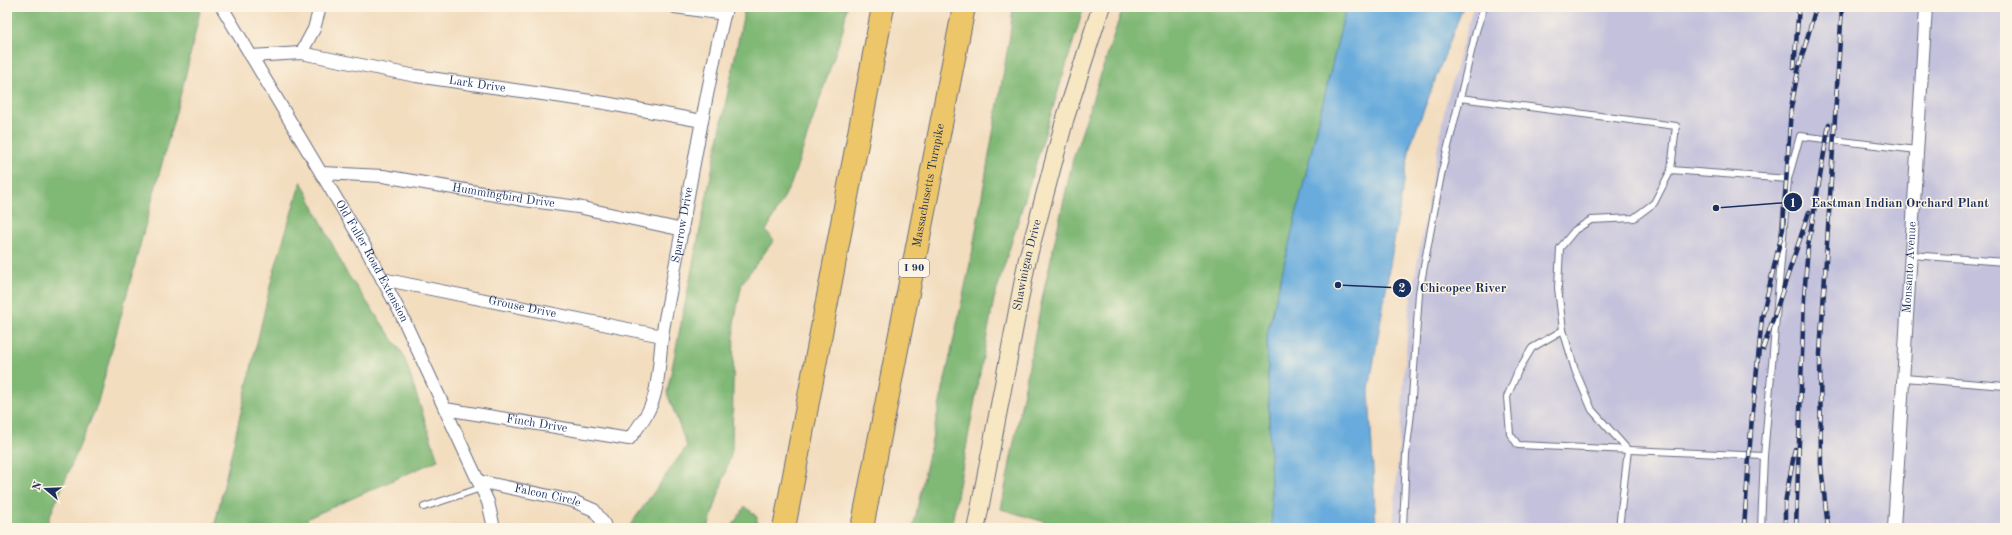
<svg xmlns="http://www.w3.org/2000/svg" width="2012" height="535" font-family="'Old Standard TT',serif">
  <rect width="100%" height="100%" fill="#fcf5e5"/>
  <filter id="ink" filterUnits="userSpaceOnUse"><feTurbulence type="fractalNoise" baseFrequency=".025" numOctaves="2"/><feDisplacementMap in="SourceGraphic" scale="8" xChannelSelector="R" yChannelSelector="G"/><feConvolveMatrix kernelMatrix="1 2 1 2 8 2 1 2 1" color-interpolation-filters="sRGB"/></filter>
  <filter id="wash" filterUnits="userSpaceOnUse"><feTurbulence type="fractalNoise" baseFrequency=".012" numOctaves="4" result="noise"/><feDisplacementMap in="SourceGraphic" scale="16" xChannelSelector="R" yChannelSelector="G"/><feGaussianBlur stdDeviation="0.9" result="paint"/><feColorMatrix in="noise" values="0 0 0 0 0 0 0 0 0 0 0 0 0 0 0 0 0 1.4 0 .05"/><feComposite in="paint" operator="in"/></filter>
  <g filter="url(#wash)">
    <rect width="100%" height="100%" fill="#f3ddbf"/>
    <path fill="#c3c1db" d="M 1473,7 L 2005,7 L 2005,528 L 1393,528 L 1409,309 L 1445,107 Z"/>
    <g fill="#80b876" stroke="#4e746a">
      <path d="M 7,7 L 201,7 L 185,78 L 97,405 L 49,518 L 48,528 L 7,528 Z"/>
      <path d="M 745,7 L 847,7 L 843,30 L 791,184 L 766,231 L 774,240 L 742,283 L 734,323 L 732,451 L 708,528 L 628,528 L 687,446 L 667,393 Z"/>
      <path d="M 1013,7 L 1084,7 L 994,299 L 951,528 L 913,528 L 971,259 L 1010,35 Z"/>
      <path d="M 1123,7 L 1346,7 L 1267,336 L 1272,528 L 1065,528 L 1001,509 L 1042,299 L 1073,159 Z"/>
      <path d="M 301,181 L 346,272 L 403,354 L 438,460 L 308,518 L 303,528 L 214,528 L 272,278 Z"/>
      <path d="M 745,506 L 757,517 L 756,528 L 731,528 Z"/>
    </g>
    <path fill="#67abdc" stroke="#416d9d" d="M 1346,7 L 1463,7 L 1410,146 L 1369,390 L 1376,528 L 1272,528 L 1267,336 Z"/>
  </g>
  <g filter="url(#ink)">
    <g fill="none" stroke-linecap="round" stroke-linejoin="round">
      <defs>
        <g id="lane">
          <path d="M 1460,98 L 1476,31 L 1484,7"/>
          <path d="M 1671,170 L 1788,179 L 1800,136 L 1917,150"/>
          <path d="M 1911,255 L 2005,262"/>
          <path d="M 1563,330 L 1532,348 L 1518,371 L 1507,397 L 1510,434 L 1518,445 L 1764,456 L 1761,528"/>
          <path d="M 1904,378 L 2005,386"/>
          <path d="M 1764,456 L 1788,179"/>
          <path d="M 424,507 L 481,488"/>
          <path d="M 1403,528 L 1406,455 L 1411,413 L 1419,293 L 1441,175 L 1460,98 L 1676,126 L 1671,170 L 1654,203 L 1634,218 L 1591,220 L 1575,230 L 1560,248 L 1558,288 L 1563,330 L 1575,370 L 1592,410 L 1628,450 L 1619,528"/>
        </g>
        <g id="street">
          <path id="s1" d="M 222,7 L 364,245 L 401,314 L 488,502 L 494,528"/>
          <path d="M 675,7 L 725,14"/>
          <path d="M 301,53 L 314,29 L 320,7"/>
          <path id="s2" d="M 251,56 L 301,53 L 416,76 L 605,103 L 702,121"/>
          <path id="s3" d="M 322,173 L 383,176 L 524,200 L 578,207 L 683,230"/>
          <path id="s4" d="M 382,279 L 662,336"/>
          <path id="s5" d="M 445,409 L 629,439 C 638,428 647,416 652,403 C 661,378 659,346 665,319 C 686,215 701,110 726,7"/>
          <path id="s6" d="M 478,481 L 573,501 L 594,510 L 604,524 L 605,528"/>
          <path id="s7" d="M 1894,528 L 1926,7"/>
        </g>
        <g id="secondary">
          <path id="s8" d="M 976,528 L 1027,261 L 1065,119 L 1101,7"/>
        </g>
        <g id="highway">
          <path d="M 784,528 L 883,7"/>
          <path id="s9" d="M 862,528 L 964,7"/>
        </g>
      </defs>
      <use href="#lane" stroke="#676c80" stroke-width="8"/>
      <use href="#street" stroke="#676c80" stroke-width="14"/>
      <use href="#secondary" stroke="#676c80" stroke-width="19"/>
      <use href="#highway" stroke="#676c80" stroke-width="24"/>
      <use href="#lane" stroke="#fff" stroke-width="6"/>
      <use href="#street" stroke="#fff" stroke-width="12"/>
      <use href="#secondary" stroke="#f7e8c3" stroke-width="17"/>
      <use href="#highway" stroke="#ecc669" stroke-width="22"/>
      <defs>
        <g id="rail">
          <path d="M 1794,68 L 1799,7"/>
          <path d="M 1763,349 L 1809,212"/>
          <path d="M 1752,421 L 1762,317 L 1783,229 L 1791,108 L 1798,71 L 1816,7"/>
          <path d="M 1744,528 L 1752,416"/>
          <path d="M 1785,528 L 1785,503 L 1795,449"/>
          <path d="M 1796,528 L 1804,298 L 1808,246 L 1829,124"/>
          <path d="M 1828,528 L 1821,466 L 1820,354 L 1842,7"/>
        </g>
      </defs>
      <use href="#rail" stroke="#1b2f5e" stroke-width="4.5"/>
      <use href="#rail" stroke="#fcf5e5" stroke-width="3" stroke-dasharray="9" stroke-linecap="butt"/>
    </g>
  </g>
  <g text-anchor="middle" dominant-baseline="central" stroke-width="3" stroke-linejoin="round" paint-order="stroke">
    <rect fill="#fcf5e5" stroke="#5e6a86" stroke-width="1" x="899" y="259" width="30" height="18" rx="3"/>
    <g font-size="11" font-weight="bold" fill="#1b2f5e">
      <text x="914" y="268">I 90</text>
    </g>
    <g font-size="12" fill="#1b2f5e" stroke="#fcf5e5">
      <text stroke="none"><textPath href="#s2" startOffset="229">Lark Drive</textPath></text>
      <text stroke="none"><textPath href="#s9" startOffset="349">Massachusetts Turnpike</textPath></text>
      <text stroke="none"><textPath href="#s3" startOffset="183">Hummingbird Drive</textPath></text>
      <text stroke="none"><textPath href="#s5" startOffset="410">Sparrow Drive</textPath></text>
      <text stroke="none"><textPath href="#s1" startOffset="295">Old Fuller Road Extension</textPath></text>
      <text stroke="none"><textPath href="#s8" startOffset="268">Shawinigan Drive</textPath></text>
      <text stroke="none"><textPath href="#s7" startOffset="261">Monsanto Avenue</textPath></text>
      <text stroke="none"><textPath href="#s4" startOffset="143">Grouse Drive</textPath></text>
      <text stroke="none"><textPath href="#s5" startOffset="93">Finch Drive</textPath></text>
      <text stroke="none"><textPath href="#s6" startOffset="71">Falcon Circle</textPath></text>
    </g>
  </g>
  <path fill="none" stroke="#1b2f5e" stroke-width="1.5" d="M1716 208L1793 202M1338 285L1402 288"/>
  <g fill="#1b2f5e" stroke="#fcf5e5" stroke-width="1.5">
    <circle cx="1716" cy="208" r="4"/>
    <circle cx="1338" cy="285" r="4"/>
    <circle cx="1793" cy="202" r="10"/>
    <circle cx="1402" cy="288" r="10"/>
  </g>
  <g font-size="12" text-anchor="middle" font-weight="bold" fill="#fff">
    <text x="1793" y="207">1</text>
    <text x="1402" y="292">2</text>
  </g>
  <g font-size="13" text-anchor="middle" font-weight="bold" fill="#1b2f5e" stroke="#fcf5e5" stroke-width="3" stroke-linejoin="round" paint-order="stroke">
    <text x="1900" y="207">Eastman Indian Orchard Plant</text>
    <text x="1463" y="292">Chicopee River</text>
  </g>
  <rect width="2012" height="535" fill="none" stroke="#fcf5e5" stroke-width="24"/>
  <g transform="translate(46 489) rotate(289)" stroke="#fcf5e5" stroke-width="3" paint-order="stroke">
  <path d="M0-3L7 15L0 10L-7 15Z" fill="#1b2f5e"/>
  <text y="-6" font-size="11" font-weight="bold" text-anchor="middle" fill="#1b2f5e">N</text>
  </g>
</svg>
